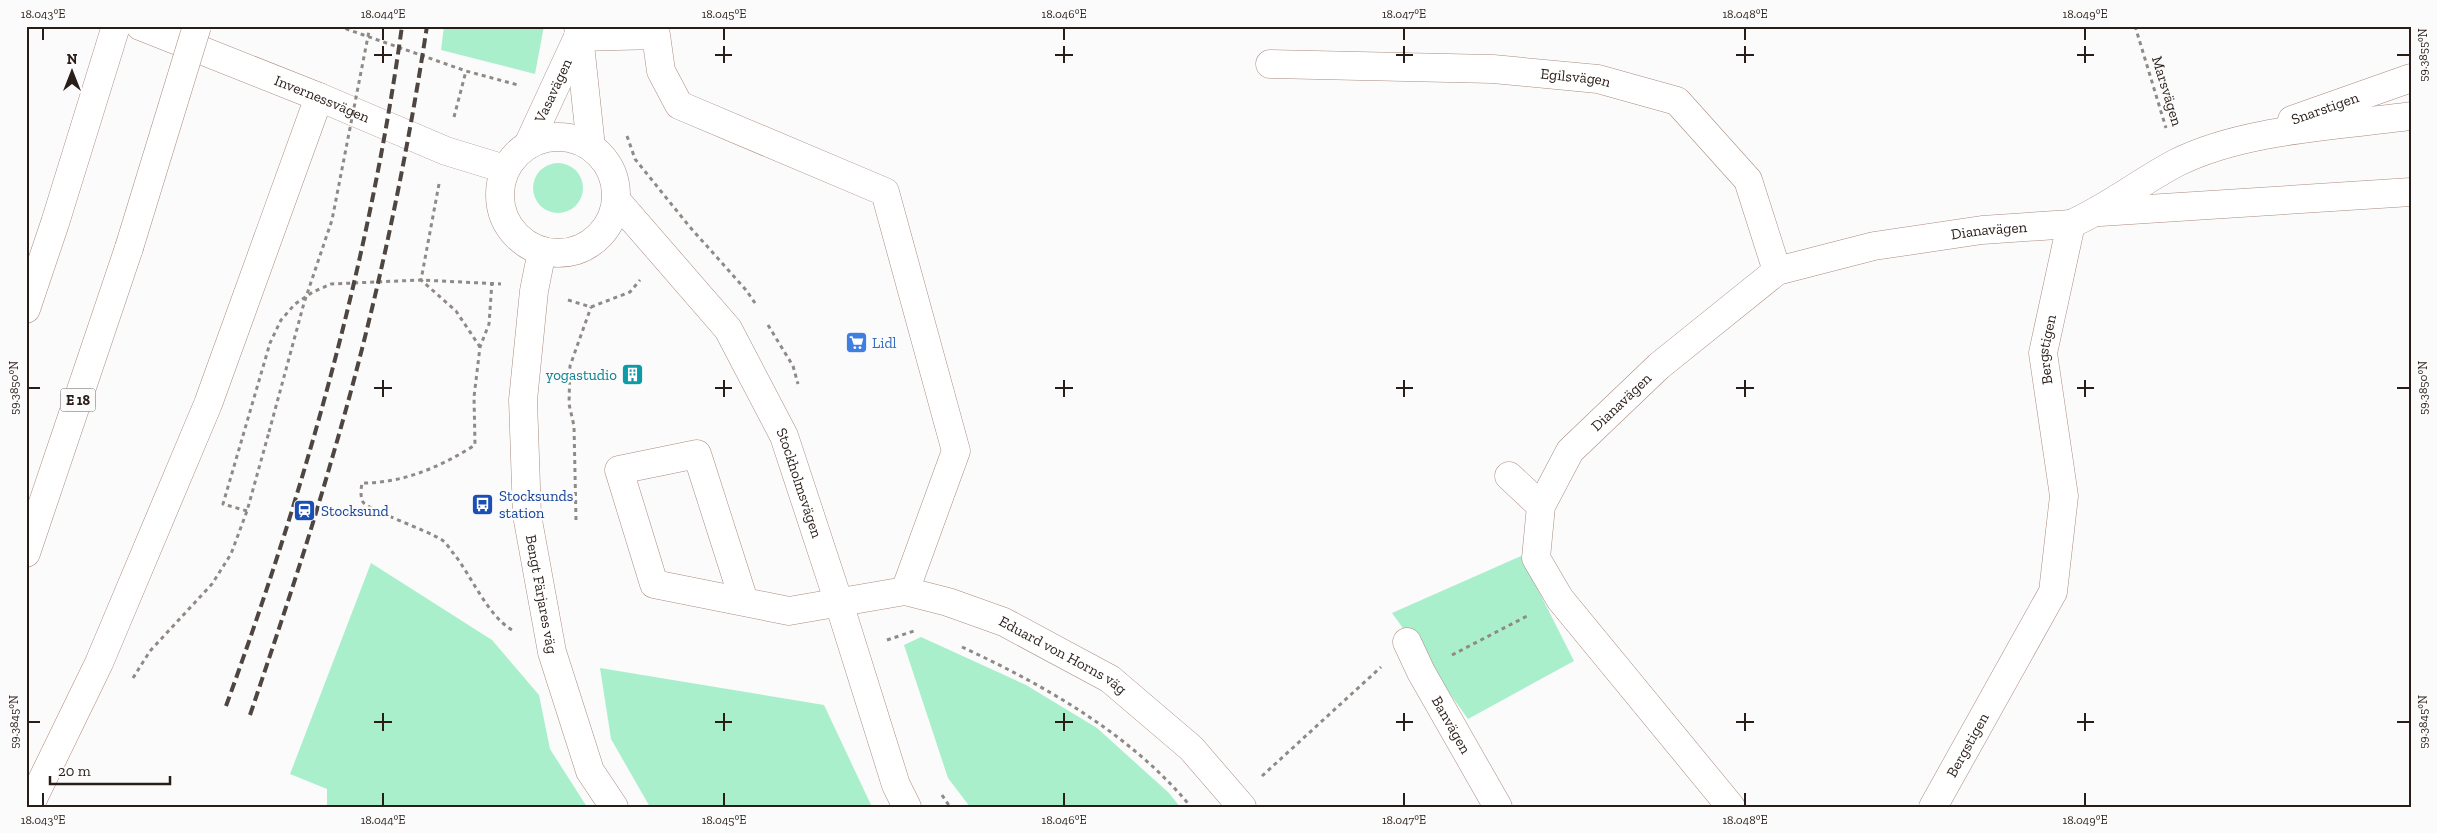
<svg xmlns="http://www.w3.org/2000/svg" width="2437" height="833" font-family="'Zilla Slab',serif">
  <rect width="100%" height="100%" fill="#fbfbfb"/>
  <g fill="#a9efcc">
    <path d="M 444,26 L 544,26 L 535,74 L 441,50 Z"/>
    <circle cx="558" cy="188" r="25"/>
    <path d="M 1521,556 L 1574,661 L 1468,719 L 1392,613 Z"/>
    <path d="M 371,563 L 492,640 L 539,695 L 550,749 L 587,807 L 327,807 L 327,789 L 290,774 Z"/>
    <path d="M 921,637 L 1026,685 L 1097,728 L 1169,793 L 1180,807 L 970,807 L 948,778 L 904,645 Z"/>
    <path d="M 600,668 L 824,705 L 872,807 L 650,807 L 611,739 Z"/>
  </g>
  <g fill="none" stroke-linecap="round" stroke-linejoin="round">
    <defs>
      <g id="minor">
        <path id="s1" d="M 140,26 L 319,97 L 446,151 L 505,169"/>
        <path d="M 578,26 L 591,147"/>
        <path d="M 578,37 L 656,35 L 661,71 L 679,105 L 885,192 L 956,451 L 905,591"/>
        <path id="s2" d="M 1270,64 L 1493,69 L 1598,79 L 1677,101 L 1748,180 L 1777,271"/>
        <path id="s3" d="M 2292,120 L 2411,78"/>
        <circle cx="558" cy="195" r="58"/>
        <path id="s4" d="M 528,145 L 578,37"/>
        <path id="s5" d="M 616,200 L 728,329 L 784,436 L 839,603 L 896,785 L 907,807"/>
        <path d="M 2100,212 L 2411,192"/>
        <path id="s6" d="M 542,251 L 534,291 L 523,400 L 527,515 L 552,652 L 590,771 L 614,807"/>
        <path d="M 1509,476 L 1541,506"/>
        <path id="s7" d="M 744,601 L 697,454 L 619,470 L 654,584 L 789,611 L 905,591 L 948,602 L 1004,622 L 1110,679 L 1191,748 L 1242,807"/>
        <path id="s8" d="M 1407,642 L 1421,672 L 1498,807"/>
        <path id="s9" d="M 1731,807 L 1560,599 L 1536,558 L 1541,506 L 1570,451 L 1659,366 L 1777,271 L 1874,246 L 1982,230 L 2071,224"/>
        <path id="s10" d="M 1933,807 L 2053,592 L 2064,496 L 2043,353 L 2071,224 C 2109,207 2140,182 2176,163 C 2243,129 2337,126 2411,116"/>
      </g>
      <g id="highway">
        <path d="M 26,309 L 55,223 L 116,26"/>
        <path d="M 26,553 L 129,248"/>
        <path d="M 29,807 L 99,663 L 208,404 L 319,97"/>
      </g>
    </defs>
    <use href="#minor" stroke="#aa8b7f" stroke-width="29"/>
    <use href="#highway" stroke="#aa8b7f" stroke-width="29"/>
    <g stroke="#908a87" stroke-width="3" stroke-dasharray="4 4" stroke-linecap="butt">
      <path d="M 338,26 L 466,71 L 518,85"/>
      <path d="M 2135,26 L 2166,128"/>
      <path d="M 454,117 L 466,71"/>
      <path d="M 627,136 L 635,159 L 689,226 L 746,290 L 755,303"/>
      <path d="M 439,184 L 421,280 L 456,311 L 480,347"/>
      <path d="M 492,282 L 489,324 L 480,347 L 474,397 L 475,445 C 440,467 404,483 362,483 C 361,489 360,496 363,502 C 366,509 429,531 442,540 C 447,543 450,550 454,554 C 472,577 488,616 512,630"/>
      <path d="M 568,300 L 591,307 L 630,292 L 640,280"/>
      <path d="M 768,325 L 793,366 L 798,384"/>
      <path d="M 247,511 L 223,504 L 270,343 L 281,320 L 295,304 L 313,292 L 331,284 L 421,280 L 501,284"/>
      <path d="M 576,520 L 574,426 L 569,404 L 570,366 L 591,307"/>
      <path d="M 887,640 L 914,631"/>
      <path d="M 962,647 C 1046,686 1132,735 1191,807"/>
      <path d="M 1452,655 L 1529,615"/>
      <path d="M 133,678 L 150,651 L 212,584 L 231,554 L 247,511 L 269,432"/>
      <path d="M 1262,776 L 1381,667"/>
      <path d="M 942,795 L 950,807"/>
    </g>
    <use href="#minor" stroke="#fff" stroke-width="28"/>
    <use href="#highway" stroke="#fff" stroke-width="28"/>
    <g stroke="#4f4541" stroke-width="4" stroke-dasharray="10 5" stroke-linecap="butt">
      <path d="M 226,706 C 306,486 370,259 402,26"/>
      <path d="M 250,715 C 279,629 308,543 333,455 C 374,315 405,171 427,26"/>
    </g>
    <defs>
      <path id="highway-bridge" d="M 129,248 L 197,26"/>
    </defs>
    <use href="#highway-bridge" stroke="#aa8b7f" stroke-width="29" stroke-linecap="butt"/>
    <path stroke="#908a87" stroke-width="3" stroke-dasharray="4 4" stroke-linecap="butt" d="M 269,432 L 304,303 L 332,220 L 370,26"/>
    <use href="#highway-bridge" stroke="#fff" stroke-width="28"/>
  </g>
  <path fill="none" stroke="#291d18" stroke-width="2" d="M 43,28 L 43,40M 383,28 L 383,40M 724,28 L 724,40M 1064,28 L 1064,40M 1404,28 L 1404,40M 1745,28 L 1745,40M 2085,28 L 2085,40M 383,46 L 383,63M 724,46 L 724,63M 1064,46 L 1064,63M 1404,46 L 1404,63M 1745,46 L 1745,63M 2085,46 L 2085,63M 374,55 L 392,55M 715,55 L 732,55M 1055,55 L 1073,55M 1396,55 L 1413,55M 1736,55 L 1754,55M 2077,55 L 2094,55M 2397,55 L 2410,55M 383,380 L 383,397M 724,380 L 724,397M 1064,380 L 1064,397M 1404,380 L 1404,397M 1745,380 L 1745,397M 2085,380 L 2085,397M 28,388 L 40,388M 374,388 L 392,388M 715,388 L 732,388M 1055,388 L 1073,388M 1396,388 L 1413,388M 1736,388 L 1754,388M 2077,388 L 2094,388M 2397,388 L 2410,388M 383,713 L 383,731M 724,713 L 724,731M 1064,713 L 1064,731M 1404,713 L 1404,731M 1745,713 L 1745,731M 2085,713 L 2085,731M 28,722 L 40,722M 374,722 L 392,722M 715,722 L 732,722M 1055,722 L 1073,722M 1396,722 L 1413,722M 1736,722 L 1754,722M 2077,722 L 2094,722M 2397,722 L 2410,722M 43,793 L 43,806M 383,793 L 383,806M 724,793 L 724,806M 1064,793 L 1064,806M 1404,793 L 1404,806M 1745,793 L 1745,806M 2085,793 L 2085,806"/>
  <defs>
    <symbol id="supermarket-square" viewBox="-11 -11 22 22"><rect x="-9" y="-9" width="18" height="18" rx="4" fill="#3f7fe0" stroke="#fbfbfb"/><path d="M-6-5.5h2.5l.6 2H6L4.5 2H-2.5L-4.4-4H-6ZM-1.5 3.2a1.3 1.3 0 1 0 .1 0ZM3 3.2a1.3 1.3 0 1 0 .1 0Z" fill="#fff"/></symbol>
    <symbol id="building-square" viewBox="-11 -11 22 22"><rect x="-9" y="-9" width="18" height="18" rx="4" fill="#0f9aa8" stroke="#fbfbfb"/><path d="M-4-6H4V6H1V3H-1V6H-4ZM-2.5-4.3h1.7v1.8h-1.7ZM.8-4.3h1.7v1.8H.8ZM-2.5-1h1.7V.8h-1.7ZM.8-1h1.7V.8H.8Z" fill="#fff"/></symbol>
    <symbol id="bus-square" viewBox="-11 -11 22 22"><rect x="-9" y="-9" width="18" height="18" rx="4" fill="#1a4fb4" stroke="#fbfbfb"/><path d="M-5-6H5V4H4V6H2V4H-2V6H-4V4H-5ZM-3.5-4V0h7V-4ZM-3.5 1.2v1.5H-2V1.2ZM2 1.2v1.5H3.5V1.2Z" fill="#fff"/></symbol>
    <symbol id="station-square" viewBox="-11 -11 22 22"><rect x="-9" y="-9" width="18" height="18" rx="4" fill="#1a4fb4" stroke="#fbfbfb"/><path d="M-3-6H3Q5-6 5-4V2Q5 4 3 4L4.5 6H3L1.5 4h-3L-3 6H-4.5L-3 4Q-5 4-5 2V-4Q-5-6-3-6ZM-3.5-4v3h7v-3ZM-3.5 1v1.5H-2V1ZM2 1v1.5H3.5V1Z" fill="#fff"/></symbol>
  </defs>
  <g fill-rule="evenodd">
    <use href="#supermarket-square" x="844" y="330" width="25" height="25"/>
    <use href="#building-square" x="620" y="362" width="25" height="25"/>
    <use href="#bus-square" x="470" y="492" width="25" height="25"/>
    <use href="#station-square" x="292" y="498" width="25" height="25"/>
  </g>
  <g text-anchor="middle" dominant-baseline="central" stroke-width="5" stroke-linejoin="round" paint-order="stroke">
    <rect fill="#fbfbfb" stroke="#68605c" stroke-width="1" x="60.5" y="388.5" width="35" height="23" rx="4"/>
    <g font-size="14" font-weight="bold" fill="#291d18">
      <text x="78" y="400">E 18</text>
    </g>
    <g font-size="15" fill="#291d18" stroke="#fbfbfb">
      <text stroke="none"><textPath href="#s2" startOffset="306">Egilsvägen</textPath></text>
      <text stroke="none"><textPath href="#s4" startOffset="60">Vasavägen</textPath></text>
      <text transform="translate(2167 91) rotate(73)">Marsvägen</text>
      <text stroke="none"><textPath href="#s1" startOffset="196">Invernessvägen</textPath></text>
      <text stroke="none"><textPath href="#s3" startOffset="35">Snarstigen</textPath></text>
      <text stroke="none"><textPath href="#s9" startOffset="922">Dianavägen</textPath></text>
      <text stroke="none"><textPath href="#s10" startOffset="491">Bergstigen</textPath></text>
      <text stroke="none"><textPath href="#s9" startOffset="502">Dianavägen</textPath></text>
      <text stroke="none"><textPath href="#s5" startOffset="341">Stockholmsvägen</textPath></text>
      <text stroke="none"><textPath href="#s6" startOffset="346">Bengt Färjares väg</textPath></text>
      <text stroke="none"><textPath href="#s7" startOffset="780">Eduard von Horns väg</textPath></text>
      <text stroke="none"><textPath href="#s8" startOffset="94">Banvägen</textPath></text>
      <text stroke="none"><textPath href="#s10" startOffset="71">Bergstigen</textPath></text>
    </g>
    <g font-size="15" fill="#366cbe" stroke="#fbfbfb" text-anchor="start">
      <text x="872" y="343">Lidl</text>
    </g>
    <g font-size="15" fill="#0d838f" stroke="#fbfbfb" text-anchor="end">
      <text x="617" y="375">yogastudio</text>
    </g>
    <g font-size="15" fill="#164399" stroke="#fbfbfb" text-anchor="start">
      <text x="499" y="496">Stocksunds<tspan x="499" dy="17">station</tspan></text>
      <text x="321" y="511">Stocksund</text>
    </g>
  </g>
  <rect width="2437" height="833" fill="none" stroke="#fbfbfb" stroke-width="55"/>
  <g transform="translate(72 72)" stroke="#fbfbfb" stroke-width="4" paint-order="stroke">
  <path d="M0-4L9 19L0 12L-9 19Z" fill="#291d18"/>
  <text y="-8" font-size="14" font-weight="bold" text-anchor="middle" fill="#291d18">N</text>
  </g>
  <path d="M50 776v8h120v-8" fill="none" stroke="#291d18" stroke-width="2.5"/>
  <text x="58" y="776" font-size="15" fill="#291d18" stroke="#fbfbfb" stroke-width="4" paint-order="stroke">20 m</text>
  <rect x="28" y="28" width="2382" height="778" fill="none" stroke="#291d18" stroke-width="2"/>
  <g font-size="12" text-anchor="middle" fill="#291d18">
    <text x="43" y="18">18.043°E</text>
    <text x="383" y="18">18.044°E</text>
    <text x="724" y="18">18.045°E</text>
    <text x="1064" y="18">18.046°E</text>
    <text x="1404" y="18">18.047°E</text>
    <text x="1745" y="18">18.048°E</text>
    <text x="2085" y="18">18.049°E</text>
    <text transform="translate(2423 55) rotate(-90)" y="4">59.3855°N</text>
    <text transform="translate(14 388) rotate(-90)" y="4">59.3850°N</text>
    <text transform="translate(2423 388) rotate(-90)" y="4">59.3850°N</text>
    <text transform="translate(14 722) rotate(-90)" y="4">59.3845°N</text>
    <text transform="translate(2423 722) rotate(-90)" y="4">59.3845°N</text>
    <text x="43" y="824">18.043°E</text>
    <text x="383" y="824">18.044°E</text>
    <text x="724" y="824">18.045°E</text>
    <text x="1064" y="824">18.046°E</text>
    <text x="1404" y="824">18.047°E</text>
    <text x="1745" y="824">18.048°E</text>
    <text x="2085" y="824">18.049°E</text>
  </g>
</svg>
